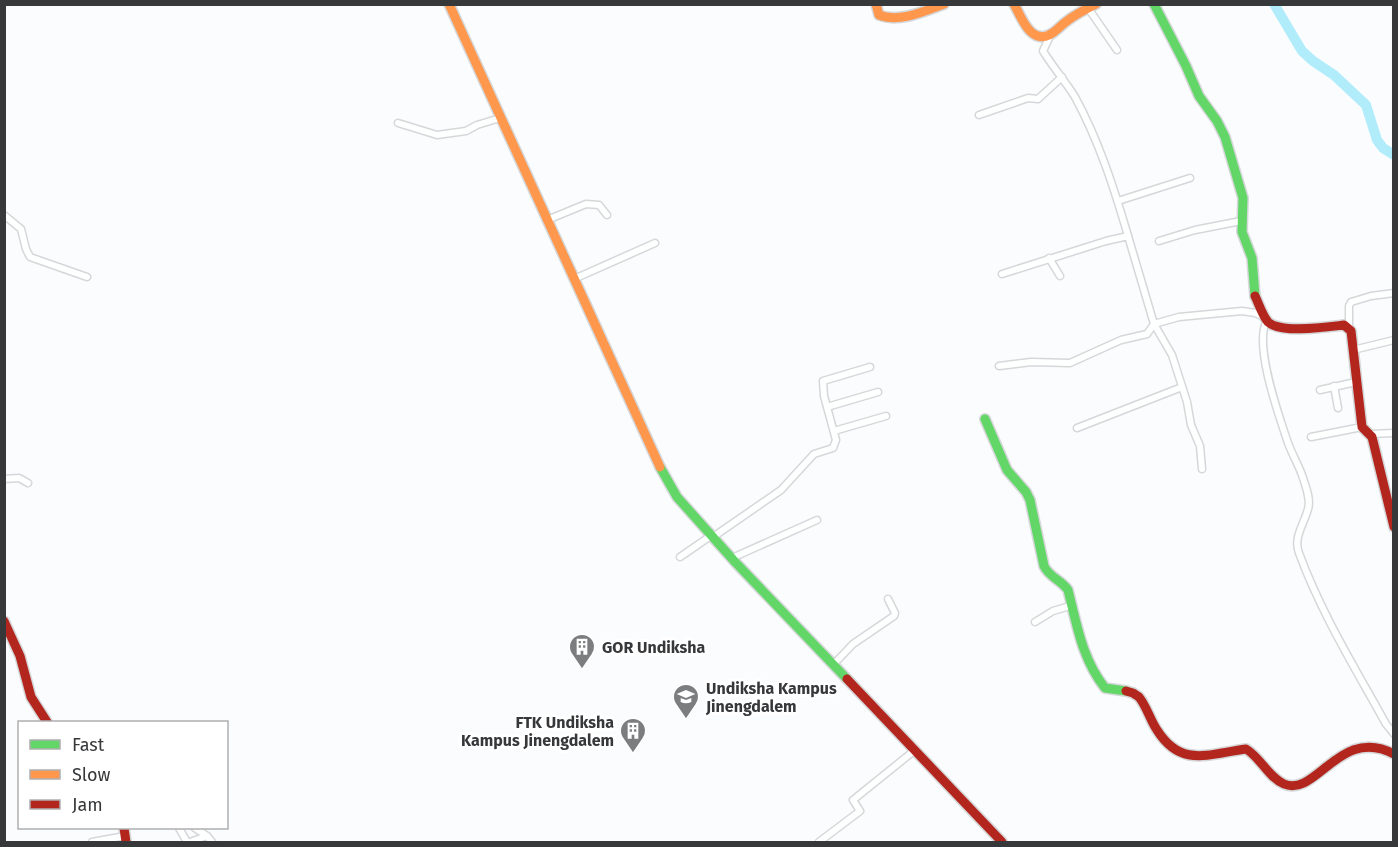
<svg xmlns="http://www.w3.org/2000/svg" width="1398" height="847" font-family="'Fira Sans',sans-serif">
  <rect width="100%" height="100%" fill="#fafcfe"/>
  <g fill="none" stroke-linecap="round" stroke-linejoin="round">
    <path stroke="#b1ecfb" stroke-width="10" d="M 1274,4 L 1302,51 L 1313,61 L 1334,75 L 1366,105 L 1377,140 L 1383,148 L 1394,155"/>
    <defs>
      <g id="street">
        <path d="M 1088,8 L 1117,50"/>
        <path d="M 1050,36 L 1043,51 C 1053,67 1065,81 1075,97 C 1099,141 1114,188 1128,236"/>
        <path d="M 979,115 L 1028,98 L 1038,99 L 1062,77"/>
        <path d="M 398,123 L 437,135 L 466,131 L 477,125 L 500,118"/>
        <path d="M 1118,201 L 1190,178"/>
        <path d="M 4,215 L 21,229 L 26,249 L 30,257 L 87,277"/>
        <path d="M 547,220 L 586,204 L 599,205 L 607,215"/>
        <path d="M 1159,241 L 1195,230 L 1241,221"/>
        <path d="M 1049,258 L 1060,276"/>
        <path d="M 1002,274 L 1106,241 L 1128,236 L 1154,324 L 1172,355 L 1187,402 L 1191,425 L 1200,446 L 1202,469"/>
        <path d="M 574,279 L 655,243"/>
        <path d="M 1267,321 C 1253,343 1279,416 1287,440 C 1291,453 1299,465 1303,478 C 1306,487 1311,500 1308,509 C 1304,524 1293,538 1299,553 C 1321,613 1355,668 1386,724 L 1394,734"/>
        <path d="M 1349,328 L 1349,306 L 1351,302 L 1371,296 L 1394,293"/>
        <path d="M 1353,350 L 1394,340"/>
        <path d="M 999,366 L 1031,362 L 1070,363 L 1121,340 L 1147,334 L 1154,324 L 1179,317 L 1242,311 L 1255,313 L 1264,317"/>
        <path d="M 1334,386 L 1338,408"/>
        <path d="M 1320,390 L 1356,382"/>
        <path d="M 827,407 L 878,392"/>
        <path d="M 1077,428 L 1182,387"/>
        <path d="M 834,431 L 886,416"/>
        <path d="M 1370,434 L 1394,433"/>
        <path d="M 1311,437 L 1362,427"/>
        <path d="M 4,479 L 19,478 L 28,483"/>
        <path d="M 713,537 L 781,490 L 814,454 L 833,448 L 836,440 L 824,396 L 823,381 L 870,367"/>
        <path d="M 680,557 L 712,535"/>
        <path d="M 732,558 L 817,520"/>
        <path d="M 1035,622 L 1053,611 L 1070,606"/>
        <path d="M 833,665 L 853,644 L 894,616 L 895,613 L 888,599"/>
        <path d="M 179,828 L 187,842"/>
        <path d="M 195,828 L 207,836 L 212,842"/>
        <path d="M 92,842 L 125,836"/>
        <path d="M 190,842 L 207,836"/>
        <path d="M 819,842 L 860,811 L 853,800 L 915,750"/>
      </g>
      <g id="fast">
        <path d="M 1154,4 L 1186,66 L 1199,96 L 1217,121 L 1225,137 L 1243,198 L 1242,232 L 1252,258 L 1255,296"/>
        <path d="M 985,419 L 1007,470 L 1026,492 L 1030,500 L 1044,566 C 1049,577 1061,580 1068,590 C 1077,625 1082,659 1105,688 L 1126,691"/>
        <path d="M 660,467 L 677,497 L 736,563 L 847,679"/>
      </g>
      <g id="slow">
        <path d="M 449,4 L 660,467"/>
        <path d="M 876,4 L 879,15 C 899,23 925,11 944,4"/>
        <path d="M 1014,4 C 1021,16 1030,44 1049,35 C 1056,32 1061,25 1067,21 C 1076,14 1086,9 1096,4"/>
      </g>
      <g id="jam">
        <path d="M 1255,296 C 1259,304 1262,315 1268,322 C 1281,334 1327,327 1344,325 L 1351,331 L 1362,427 L 1372,437 L 1394,527"/>
        <path d="M 4,621 L 20,656 L 31,697 L 47,722"/>
        <path d="M 847,679 L 1002,842"/>
        <path d="M 1126,691 L 1133,693 L 1139,697 C 1147,707 1150,720 1157,730 C 1181,768 1208,754 1246,749 C 1261,758 1268,777 1284,784 C 1316,798 1340,725 1394,754"/>
        <path d="M 124,828 L 126,842"/>
      </g>
    </defs>
    <use href="#street" stroke="#d5d7d9" stroke-width="9"/>
    <use href="#fast" stroke="#d5d7d9" stroke-width="12"/>
    <use href="#slow" stroke="#d5d7d9" stroke-width="12"/>
    <use href="#jam" stroke="#d5d7d9" stroke-width="12"/>
    <use href="#street" stroke="#feffff" stroke-width="6"/>
    <use href="#fast" stroke="#63d668" stroke-width="9"/>
    <use href="#slow" stroke="#ff974d" stroke-width="9"/>
    <use href="#jam" stroke="#b3261e" stroke-width="9"/>
  </g>
  <defs>
    <symbol id="building-pin" viewBox="-11 -11 22 30"><path d="M0 17L-7.5 6A9.5 9.5 0 1 1 7.5 6Z" fill="#7b7d7f" stroke="#fff"/><path d="M-4-6H4V6H1V3H-1V6H-4ZM-2.5-4.3h1.7v1.8h-1.7ZM.8-4.3h1.7v1.8H.8ZM-2.5-1h1.7V.8h-1.7ZM.8-1h1.7V.8H.8Z" fill="#fff"/></symbol>
    <symbol id="university-pin" viewBox="-11 -11 22 30"><path d="M0 17L-7.5 6A9.5 9.5 0 1 1 7.5 6Z" fill="#7b7d7f" stroke="#fff"/><path d="M0-5L7-2L0 1L-7-2ZM-4 1L0 2.5L4 1V4Q0 6-4 4Z" fill="#fff"/></symbol>
  </defs>
  <g fill-rule="evenodd">
    <use href="#building-pin" x="567" y="632" width="30" height="40"/>
    <use href="#university-pin" x="671" y="682" width="30" height="40"/>
    <use href="#building-pin" x="618" y="716" width="30" height="40"/>
  </g>
  <g text-anchor="middle" dominant-baseline="central" stroke-width="6" stroke-linejoin="round" paint-order="stroke">
    <g font-size="16" font-weight="bold" fill="#37383a" stroke="#fff" text-anchor="start">
      <text x="602" y="647">GOR Undiksha</text>
      <text x="706" y="688">Undiksha Kampus<tspan x="706" dy="18">Jinengdalem</tspan></text>
      <text x="614" y="722" text-anchor="end">FTK Undiksha<tspan x="614" dy="18">Kampus Jinengdalem</tspan></text>
    </g>
  </g>
  <rect width="1398" height="847" fill="none" stroke="#37383a" stroke-width="12"/>
  <rect x="18" y="721" width="210" height="108" fill="#ffffff" stroke="#afafb0" stroke-width="1.5"/>
  <rect x="30" y="740" width="30" height="9" fill="#63d668" stroke="#afafb0" stroke-width="1.5"/>
  <text x="72" y="751" font-size="18" fill="#37383a">Fast</text>
  <rect x="30" y="770" width="30" height="9" fill="#ff974d" stroke="#afafb0" stroke-width="1.5"/>
  <text x="72" y="781" font-size="18" fill="#37383a">Slow</text>
  <rect x="30" y="800" width="30" height="9" fill="#b3261e" stroke="#afafb0" stroke-width="1.5"/>
  <text x="72" y="811" font-size="18" fill="#37383a">Jam</text>
</svg>
